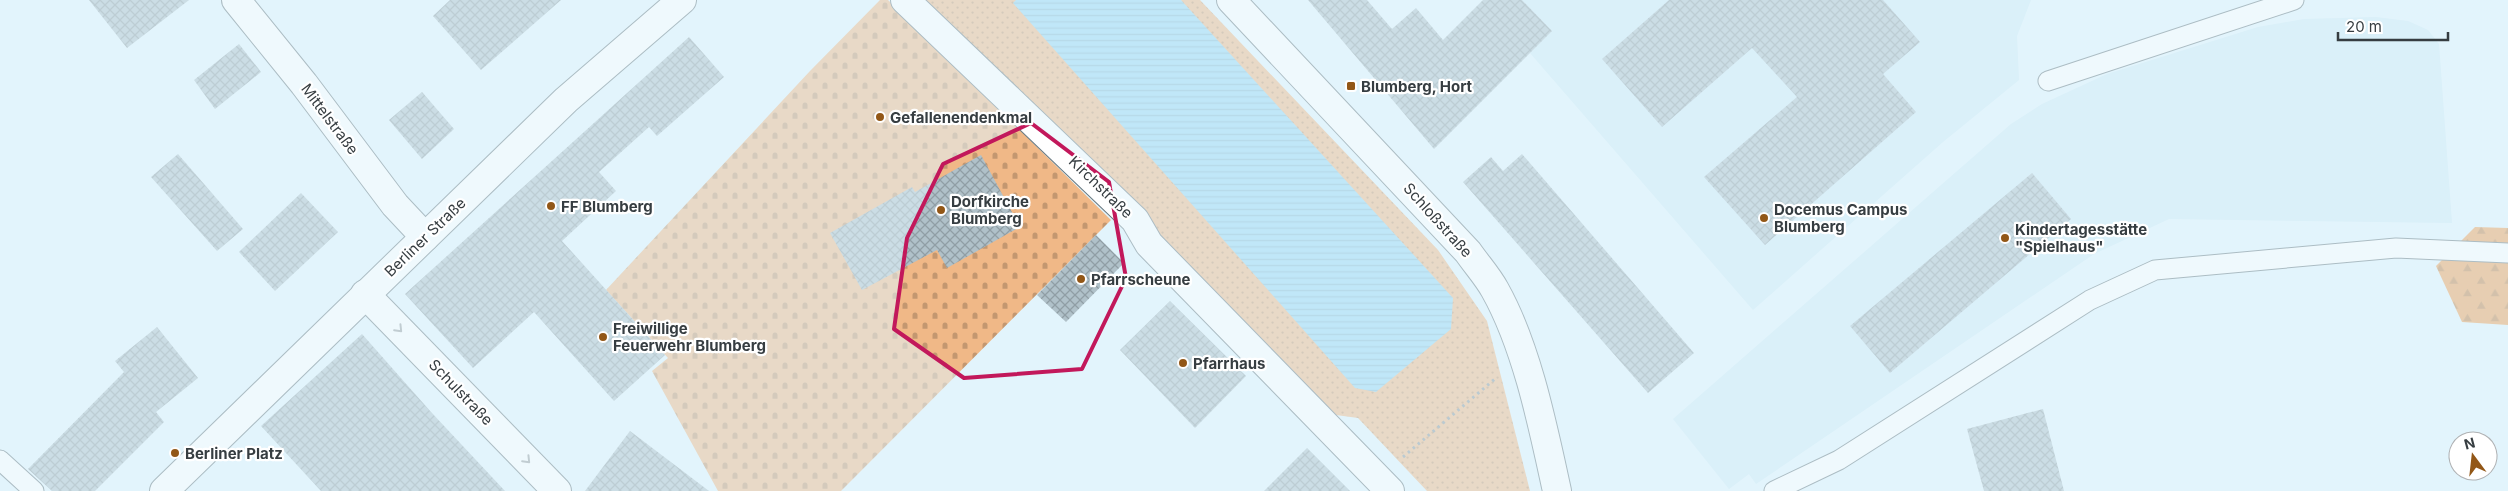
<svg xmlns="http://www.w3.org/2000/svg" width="2508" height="491" font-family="Inter,sans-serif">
  <defs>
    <pattern id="grass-dots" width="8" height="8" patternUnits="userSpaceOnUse" patternTransform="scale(1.25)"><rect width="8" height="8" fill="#f0b887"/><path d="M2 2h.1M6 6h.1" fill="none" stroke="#c39770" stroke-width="1.8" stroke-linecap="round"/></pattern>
    <pattern id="forest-firs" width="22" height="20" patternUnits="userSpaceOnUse" patternTransform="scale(1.25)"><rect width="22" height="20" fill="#eda059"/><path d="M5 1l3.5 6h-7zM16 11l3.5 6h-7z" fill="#c1844b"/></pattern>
    <pattern id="cemetery-stones" width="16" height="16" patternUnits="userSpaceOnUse" patternTransform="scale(1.25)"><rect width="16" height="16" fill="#f0b887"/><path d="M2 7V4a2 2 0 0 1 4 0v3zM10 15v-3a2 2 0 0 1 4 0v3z" fill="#c39770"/></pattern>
    <pattern id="water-rules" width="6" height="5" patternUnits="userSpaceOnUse" patternTransform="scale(1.25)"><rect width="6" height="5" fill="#97d7f3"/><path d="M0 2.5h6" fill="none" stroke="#83b9d2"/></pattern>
    <pattern id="building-cross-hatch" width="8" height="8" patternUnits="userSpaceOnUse" patternTransform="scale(1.25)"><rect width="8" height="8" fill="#b0c1c9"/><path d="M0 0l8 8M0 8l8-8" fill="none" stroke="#909ea5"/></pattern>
  </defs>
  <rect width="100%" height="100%" fill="#e2f4fc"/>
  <g fill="#d0eaf6">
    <path d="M 1522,0 L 2031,0 L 2017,36 L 2019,80 L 1943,142 L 1753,310 L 1530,53 L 1552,31 Z"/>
    <path d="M 2376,17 L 2408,21 L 2428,30 L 2439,44 L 2452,223 L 2169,219 L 2094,254 L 1756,484 L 1749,474 L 1729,489 L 1673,419 L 2011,124 L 2042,104 L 2107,74 L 2258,27 L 2304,19 Z"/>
  </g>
  <path fill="url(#grass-dots)" d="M 922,0 L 1200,0 L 1438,250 L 1487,321 L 1530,491 L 1427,491 L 1358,418 L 1336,415 Z"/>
  <path fill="url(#forest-firs)" d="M 2475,227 L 2508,228 L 2508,325 L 2462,322 L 2436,266 Z"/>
  <path fill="url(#cemetery-stones)" d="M 880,0 L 888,0 L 1111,220 L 841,491 L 718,491 L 652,371 L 668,358 L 606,290 L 810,71 Z"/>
  <path fill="url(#water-rules)" d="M 1016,0 L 1181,0 L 1453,298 L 1451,329 L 1376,392 L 1355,388 L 1013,3 Z"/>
  <g fill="url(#building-cross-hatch)">
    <path d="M 89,0 L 189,0 L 127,48 Z"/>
    <path d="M 450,0 L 561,0 L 481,70 L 433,16 Z"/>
    <path d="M 1308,0 L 1367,0 L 1392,29 L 1416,8 L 1443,40 L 1483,0 L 1522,0 L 1552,31 L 1434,149 Z"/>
    <path d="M 1669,0 L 1883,0 L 1920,42 L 1883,74 L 1916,112 L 1765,245 L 1704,177 L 1797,97 L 1752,48 L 1662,127 L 1602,59 Z"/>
    <path d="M 689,37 L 724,77 L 657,136 L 649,127 L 599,172 L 616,191 L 562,241 L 665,355 L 614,401 L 534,312 L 473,368 L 405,294 Z"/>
    <path d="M 239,44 L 261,72 L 215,109 L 194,80 Z"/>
    <path d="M 422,92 L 454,129 L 422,159 L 389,120 Z"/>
    <path d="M 178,154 L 243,229 L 217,251 L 151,177 Z"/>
    <path d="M 1522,154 L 1694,353 L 1648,393 L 1463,182 L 1491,157 L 1503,171 Z"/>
    <path d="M 981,155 L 1020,227 L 947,268 L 937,250 L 862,290 L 830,233 L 912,187 L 915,192 Z"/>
    <path d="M 2032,173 L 2071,219 L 1890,373 L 1850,326 Z"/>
    <path d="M 301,193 L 338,232 L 275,291 L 239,252 Z"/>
    <path d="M 1096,235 L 1124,263 L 1066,322 L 1037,295 Z"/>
    <path d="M 1170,301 L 1246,376 L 1195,428 L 1120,350 Z"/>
    <path d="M 157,327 L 198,378 L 156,412 L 164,422 L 95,491 L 52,491 L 28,469 L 124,372 L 115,361 Z"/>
    <path d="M 362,334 L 431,412 L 505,491 L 321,491 L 261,426 Z"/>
    <path d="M 2043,409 L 2064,491 L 1984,491 L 1967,429 Z"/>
    <path d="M 630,431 L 709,491 L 585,491 Z"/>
    <path d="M 1307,448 L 1350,491 L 1264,491 Z"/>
  </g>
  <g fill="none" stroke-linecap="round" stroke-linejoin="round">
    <defs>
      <g id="service">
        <path d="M 2048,81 L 2294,0"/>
        <path d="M 0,460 L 34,491"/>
        <path d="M 1774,491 L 1839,460 L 2090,300 L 2155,270 L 2396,248 L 2508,253"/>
      </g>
      <g id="minor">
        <path d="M 236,0 L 304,84 L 395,205 L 425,237"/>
        <path d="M 905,0 L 1135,220 L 1149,244 L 1390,491"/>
        <path d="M 1231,0 L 1468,252 C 1477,265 1488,277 1495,290 C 1527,347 1543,427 1557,491"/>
        <path d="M 365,294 L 557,491"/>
        <path d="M 164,491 L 566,100 L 682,0"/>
      </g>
    </defs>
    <use href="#service" stroke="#6b7a81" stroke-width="21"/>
    <use href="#minor" stroke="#6b7a81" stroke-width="30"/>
    <path stroke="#8c989e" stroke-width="3" stroke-dasharray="2.5 4" stroke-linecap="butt" d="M 1403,457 L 1496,378"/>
    <use href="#service" stroke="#fff" stroke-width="19"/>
    <use href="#minor" stroke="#fff" stroke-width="28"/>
  </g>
  <defs><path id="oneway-chevron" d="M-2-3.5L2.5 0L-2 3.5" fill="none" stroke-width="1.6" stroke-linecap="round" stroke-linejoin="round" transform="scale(1.25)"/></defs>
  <g stroke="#9a9ea0">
    <use href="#oneway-chevron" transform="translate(399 329) rotate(46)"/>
    <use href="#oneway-chevron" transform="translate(527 460) rotate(46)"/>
  </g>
  <path d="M0 0H2508V491H0ZM 1031,123 L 1109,182 L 1126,278 L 1082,369 L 964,378 L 894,329 L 907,238 L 943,164 Z" fill="#e2f4fc" fill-opacity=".55" fill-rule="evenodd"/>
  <path fill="none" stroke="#c2185b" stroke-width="4" stroke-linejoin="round" d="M 1031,123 L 1109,182 L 1126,278 L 1082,369 L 964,378 L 894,329 L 907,238 L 943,164 Z"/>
  <g fill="#925717" stroke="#fff" stroke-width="2">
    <rect x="1346" y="81" width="10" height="10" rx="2.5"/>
    <circle cx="880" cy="117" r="5"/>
    <circle cx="551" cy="206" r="5"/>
    <circle cx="941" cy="210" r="5"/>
    <circle cx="1764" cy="218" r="5"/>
    <circle cx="2005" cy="238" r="5"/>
    <circle cx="1081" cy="279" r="5"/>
    <circle cx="603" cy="337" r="5"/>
    <circle cx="1183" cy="363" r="5"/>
    <circle cx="175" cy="453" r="5"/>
  </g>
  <g text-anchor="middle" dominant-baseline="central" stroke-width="4.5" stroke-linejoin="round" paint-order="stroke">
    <g font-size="15" font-weight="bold" fill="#363d41" stroke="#fff" text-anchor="start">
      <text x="1361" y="86">Blumberg, Hort</text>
      <text x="890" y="117">Gefallenendenkmal</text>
      <text x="951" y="201">Dorfkirche<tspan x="951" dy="17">Blumberg</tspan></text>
      <text x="561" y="206">FF Blumberg</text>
      <text x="1774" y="209">Docemus Campus<tspan x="1774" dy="17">Blumberg</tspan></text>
      <text x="2015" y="229">Kindertagesstätte<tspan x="2015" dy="17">"Spielhaus"</tspan></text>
      <text x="1091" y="279">Pfarrscheune</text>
      <text x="613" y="328">Freiwillige<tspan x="613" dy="17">Feuerwehr Blumberg</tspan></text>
      <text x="1193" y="363">Pfarrhaus</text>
      <text x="185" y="453">Berliner Platz</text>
    </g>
    <g font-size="15" fill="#363d41" stroke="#fff">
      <text transform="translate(330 119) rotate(53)">Mittelstraße</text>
      <text transform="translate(1101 187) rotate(44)">Kirchstraße</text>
      <text transform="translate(1438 220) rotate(48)">Schloßstraße</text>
      <text transform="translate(425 237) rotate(-44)">Berliner Straße</text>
      <text transform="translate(461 392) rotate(46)">Schulstraße</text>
    </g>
  </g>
  <g transform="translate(2473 456) rotate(345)"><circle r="24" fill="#ffffff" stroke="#afb1b3"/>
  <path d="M0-4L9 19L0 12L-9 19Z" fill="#925717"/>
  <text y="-8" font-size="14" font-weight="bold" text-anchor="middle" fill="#363d41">N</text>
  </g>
  <path d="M2338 32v8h110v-8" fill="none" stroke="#363d41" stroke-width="2.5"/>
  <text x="2346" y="32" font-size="15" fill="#363d41" stroke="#ffffff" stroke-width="4" paint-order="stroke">20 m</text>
</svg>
